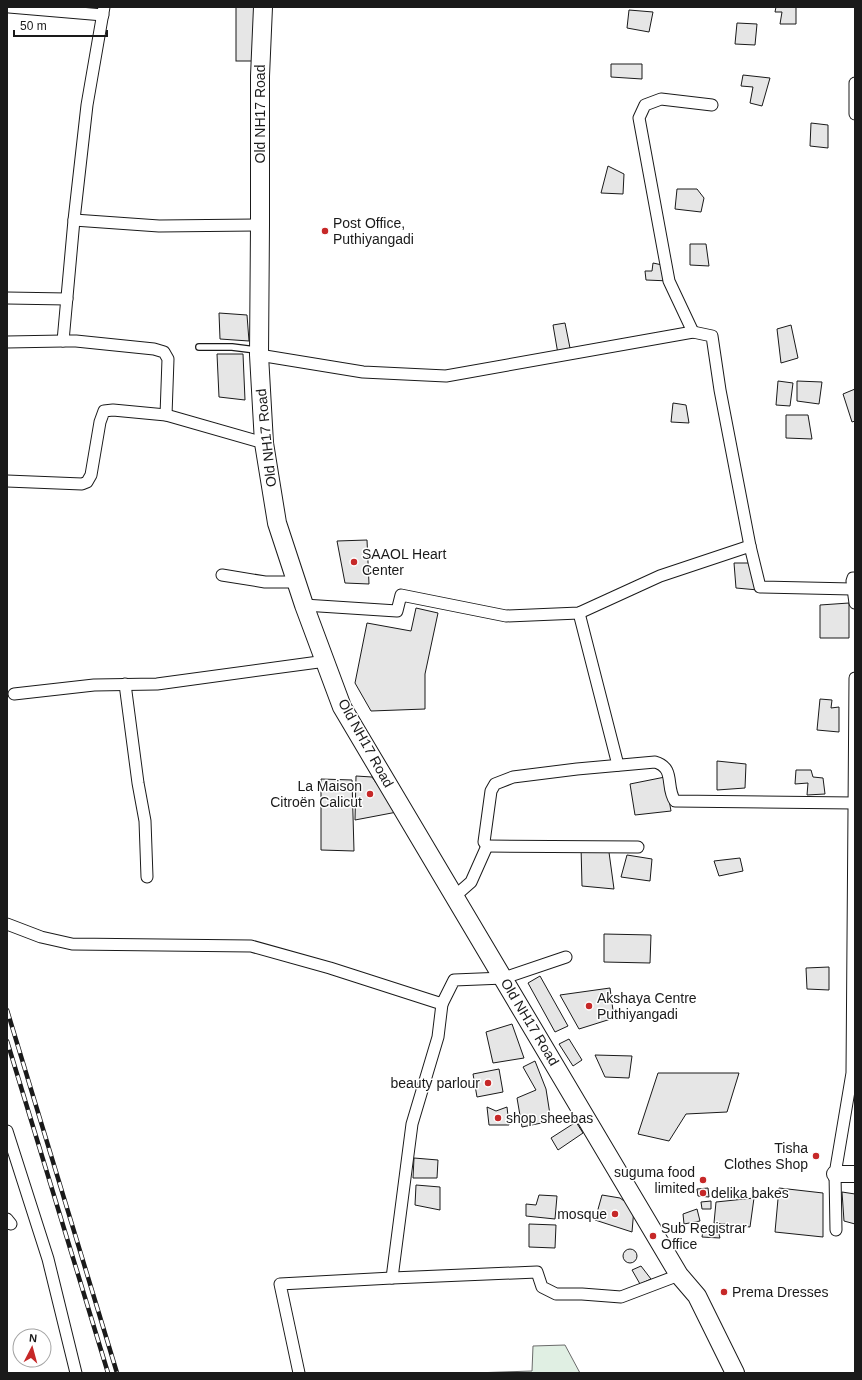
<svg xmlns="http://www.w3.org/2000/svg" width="862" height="1380" font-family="Arial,sans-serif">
  <rect width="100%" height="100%" fill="#fff"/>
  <path fill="#e0efe3" stroke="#6a6a6a" d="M 565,1345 L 580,1373 L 473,1373 L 532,1371 L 533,1346 Z"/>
  <g fill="#e6e6e6" stroke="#1a1a1a">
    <rect x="236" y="7" width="21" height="54"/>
    <path d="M 776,7 L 796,7 L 796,24 L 780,24 L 782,12 L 775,12 Z"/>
    <path d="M 629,10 L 653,12 L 649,32 L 627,28 Z"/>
    <path d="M 737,23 L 757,24 L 755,45 L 735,44 Z"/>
    <path d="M 611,64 L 642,64 L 642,79 L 611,77 Z"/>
    <path d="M 743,75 L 770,78 L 762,106 L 750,103 L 753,87 L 741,86 Z"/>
    <path d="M 811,123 L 828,125 L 828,148 L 810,146 Z"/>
    <path d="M 608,166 L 624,174 L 623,194 L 601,193 Z"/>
    <path d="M 677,189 L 697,189 L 704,198 L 701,212 L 675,209 Z"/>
    <path d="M 690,244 L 706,244 L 709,266 L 690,265 Z"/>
    <path d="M 653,263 L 667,266 L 670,281 L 646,280 L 645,271 L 652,271 Z"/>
    <path d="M 219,313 L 247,315 L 249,341 L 220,339 Z"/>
    <path d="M 565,323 L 571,353 L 558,354 L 553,325 Z"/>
    <path d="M 791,325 L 798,358 L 781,363 L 777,329 Z"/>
    <path d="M 217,354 L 243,354 L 245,400 L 219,397 Z"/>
    <path d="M 778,381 L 793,383 L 790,406 L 776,405 Z"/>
    <path d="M 797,381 L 822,382 L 819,404 L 797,401 Z"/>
    <path d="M 855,389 L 855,421 L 852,422 L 843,394 Z"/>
    <path d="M 673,403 L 686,405 L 689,423 L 671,422 Z"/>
    <path d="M 786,415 L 808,415 L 812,439 L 786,438 Z"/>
    <path d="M 367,540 L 369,584 L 345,583 L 337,541 Z"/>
    <path d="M 734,563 L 753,563 L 758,590 L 736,588 Z"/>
    <path d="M 849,603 L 849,638 L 820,638 L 820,605 Z"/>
    <path d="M 416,608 L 438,613 L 425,674 L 425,709 L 371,711 L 355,683 L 367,623 L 411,631 Z"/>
    <path d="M 820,699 L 832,700 L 831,708 L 839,707 L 839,732 L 817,730 Z"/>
    <path d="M 717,761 L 746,764 L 745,788 L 717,790 Z"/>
    <path d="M 796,770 L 811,770 L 813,777 L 823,778 L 825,794 L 807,795 L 808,783 L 795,784 Z"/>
    <path d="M 356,776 L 372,777 L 397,812 L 355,820 Z"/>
    <path d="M 665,777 L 671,811 L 635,815 L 630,784 Z"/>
    <path d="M 321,779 L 352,780 L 354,851 L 321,850 Z"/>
    <path d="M 608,845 L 614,889 L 582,886 L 581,846 Z"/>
    <path d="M 627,855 L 652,859 L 650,881 L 621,877 Z"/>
    <path d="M 740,858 L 743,871 L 719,876 L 714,861 Z"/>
    <path d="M 604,934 L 651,935 L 650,963 L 604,962 Z"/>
    <path d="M 829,967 L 829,990 L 807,989 L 806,968 Z"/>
    <path d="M 540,976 L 568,1026 L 555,1032 L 528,983 Z"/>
    <path d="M 610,988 L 614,1018 L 579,1029 L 560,995 Z"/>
    <path d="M 512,1024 L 524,1058 L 493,1063 L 486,1032 Z"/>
    <path d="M 569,1039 L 582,1060 L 573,1066 L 559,1044 Z"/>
    <path d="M 595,1055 L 632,1056 L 629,1078 L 605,1077 Z"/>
    <path d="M 535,1061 L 546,1089 L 551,1121 L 522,1127 L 517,1098 L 536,1090 L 523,1067 Z"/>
    <path d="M 499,1069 L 503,1092 L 477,1097 L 473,1074 Z"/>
    <path d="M 658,1073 L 739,1073 L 727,1112 L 686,1114 L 669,1141 L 638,1134 Z"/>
    <path d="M 487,1107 L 496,1111 L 507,1107 L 509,1125 L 489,1125 Z"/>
    <path d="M 576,1122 L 583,1133 L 558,1150 L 551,1138 Z"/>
    <path d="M 414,1158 L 438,1160 L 437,1178 L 413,1178 Z"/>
    <path d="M 416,1185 L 440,1187 L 440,1210 L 415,1205 Z"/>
    <path d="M 708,1188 L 709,1197 L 698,1196 L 697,1189 Z"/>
    <path d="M 779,1188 L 823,1193 L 823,1237 L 775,1232 Z"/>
    <path d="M 842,1192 L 855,1194 L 855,1224 L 844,1221 Z"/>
    <path d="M 539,1195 L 557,1196 L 555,1219 L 526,1216 L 526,1204 L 536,1205 Z"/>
    <path d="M 602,1195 L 620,1198 L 634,1208 L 632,1232 L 595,1220 Z"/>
    <path d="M 754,1198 L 750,1227 L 714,1223 L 716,1202 Z"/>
    <path d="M 711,1201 L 711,1209 L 702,1209 L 701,1202 Z"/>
    <path d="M 697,1209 L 700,1221 L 684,1224 L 683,1214 Z"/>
    <path d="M 529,1224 L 556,1225 L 555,1248 L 529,1247 Z"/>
    <path d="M 704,1225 L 717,1227 L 720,1238 L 702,1237 Z"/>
    <circle cx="630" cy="1256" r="7"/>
    <path d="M 641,1266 L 651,1279 L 640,1284 L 632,1270 Z"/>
  </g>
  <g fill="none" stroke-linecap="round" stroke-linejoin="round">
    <defs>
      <path id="lane" d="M 199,347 L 232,347 L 256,350"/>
      <g id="street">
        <path d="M 9,7 L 103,15"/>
        <path d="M 104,7 L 87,105 L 74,220 L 63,341 L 76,341 L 154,349 L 164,352 L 168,359 L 166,415"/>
        <path d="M 855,83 L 855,114"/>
        <path d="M 74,220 L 159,226 L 260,225"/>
        <path d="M 7,298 L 67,299"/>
        <path d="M 693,332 L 669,281 L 639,118 L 645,105 L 661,99 L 712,105"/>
        <path d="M 7,342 L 63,341"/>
        <path d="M 259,355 L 363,372 L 446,376 L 693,332 L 712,336 L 720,390 L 750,546"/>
        <path d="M 7,481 L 82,484 L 87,482 L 91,475 L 100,422 L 104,411 L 113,410 L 166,415 L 264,443"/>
        <path d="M 222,575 L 265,582 L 297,582"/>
        <path d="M 855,578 L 853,578 L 852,581 L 855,603"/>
        <path d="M 304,605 L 397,611 L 401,595 L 506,616 L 579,613 L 660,576 L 750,546 L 760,587 L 852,589"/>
        <path d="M 579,613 L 618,765"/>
        <path d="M 125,684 L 138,783 L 145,821 L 147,877"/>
        <path d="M 14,694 L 94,685 L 157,684 L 326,661"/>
        <path d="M 487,846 L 484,842 L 491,791 L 495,784 L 513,777 L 577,769 L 655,762 C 676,768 665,787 675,801 L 854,803"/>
        <path d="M 487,846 L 638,847"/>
        <path d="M 455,896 L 471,882 L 487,846"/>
        <path d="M 7,924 L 41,937 L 72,944 L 251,946 L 330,968 L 442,1004 L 454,980 L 504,978 L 566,957"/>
        <path d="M 7,1131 L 48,1259 L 76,1373"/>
        <path d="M 7,1219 L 11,1224"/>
        <path d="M 836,1230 L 835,1174 L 852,1073 L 855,678"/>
        <path d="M 392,1278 L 412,1124 L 438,1037 L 442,1004"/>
        <path d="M 299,1373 L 280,1284 L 392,1278 L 537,1272 L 542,1287 L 556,1294 L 582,1294 L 621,1297 L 679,1275"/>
      </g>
      <path id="secondary" d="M 835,1174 L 855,1174"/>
      <path id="primary" d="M 263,7 L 260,76 L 260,225 L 259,355 L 264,443 L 277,523 L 304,605 L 342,707 L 679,1275 L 697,1296 L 735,1373"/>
    </defs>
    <use href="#lane" stroke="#1a1a1a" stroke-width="8"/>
    <use href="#street" stroke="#1a1a1a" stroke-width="13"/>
    <use href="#secondary" stroke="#1a1a1a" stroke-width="18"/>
    <use href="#primary" stroke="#1a1a1a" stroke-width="20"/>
    <use href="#lane" stroke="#fff" stroke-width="5.5"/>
    <use href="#street" stroke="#fff" stroke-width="11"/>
    <use href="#secondary" stroke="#fff" stroke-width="16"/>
    <use href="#primary" stroke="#fff" stroke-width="18"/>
    <defs>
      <g id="rail">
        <path d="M 7,1010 L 117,1373"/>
        <path d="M 7,1041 L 108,1373"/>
      </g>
    </defs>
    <use href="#rail" stroke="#1a1a1a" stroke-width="4.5"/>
    <use href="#rail" stroke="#fff" stroke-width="3" stroke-dasharray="9" stroke-linecap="butt"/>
  </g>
  <g fill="#c62828" stroke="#fff" stroke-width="1.5">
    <circle cx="325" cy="231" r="4"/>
    <circle cx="354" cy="562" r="4"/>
    <circle cx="370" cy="794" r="4"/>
    <circle cx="589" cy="1006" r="4"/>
    <circle cx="488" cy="1083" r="4"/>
    <circle cx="498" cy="1118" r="4"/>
    <circle cx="816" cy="1156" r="4"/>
    <circle cx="703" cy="1180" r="4"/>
    <circle cx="703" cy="1193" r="4"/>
    <circle cx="615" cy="1214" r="4"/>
    <circle cx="653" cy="1236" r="4"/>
    <circle cx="724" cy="1292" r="4"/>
  </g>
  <g text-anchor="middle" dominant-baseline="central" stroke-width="3" stroke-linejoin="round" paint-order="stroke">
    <g font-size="14" fill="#1a1a1a" stroke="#fff">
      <text transform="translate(260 114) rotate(-90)">Old NH17 Road</text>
      <text transform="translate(266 438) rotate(-96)">Old NH17 Road</text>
      <text transform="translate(366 743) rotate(61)">Old NH17 Road</text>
      <text transform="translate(530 1022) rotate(59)">Old NH17 Road</text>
    </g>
    <g font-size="14" fill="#1a1a1a" stroke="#fff" text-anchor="start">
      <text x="333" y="223">Post Office,<tspan x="333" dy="16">Puthiyangadi</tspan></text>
      <text x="362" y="554">SAAOL Heart<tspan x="362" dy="16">Center</tspan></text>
      <text x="362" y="786" text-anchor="end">La Maison<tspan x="362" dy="16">Citroën Calicut</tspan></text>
      <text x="597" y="998">Akshaya Centre<tspan x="597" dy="16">Puthiyangadi</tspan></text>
      <text x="480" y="1083" text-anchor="end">beauty parlour</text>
      <text x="506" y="1118">shop sheebas</text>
      <text x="808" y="1148" text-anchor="end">Tisha<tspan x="808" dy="16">Clothes Shop</tspan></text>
      <text x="695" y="1172" text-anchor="end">suguma food<tspan x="695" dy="16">limited</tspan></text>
      <text x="711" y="1193">delika bakes</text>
      <text x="607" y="1214" text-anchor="end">mosque</text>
      <text x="661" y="1228">Sub Registrar<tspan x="661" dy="16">Office</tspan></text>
      <text x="732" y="1292">Prema Dresses</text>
    </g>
  </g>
  <rect width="862" height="1380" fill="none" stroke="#1a1a1a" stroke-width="16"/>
  <g transform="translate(32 1348) rotate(6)"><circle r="19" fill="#ffffff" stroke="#a3a3a3"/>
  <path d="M0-3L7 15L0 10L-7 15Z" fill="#c62828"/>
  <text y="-6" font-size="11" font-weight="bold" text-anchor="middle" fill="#1a1a1a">N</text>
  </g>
  <path d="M14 30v6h93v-6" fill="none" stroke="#1a1a1a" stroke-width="2"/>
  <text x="20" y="30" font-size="12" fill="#1a1a1a" stroke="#ffffff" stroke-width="3" paint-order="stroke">50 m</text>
</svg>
